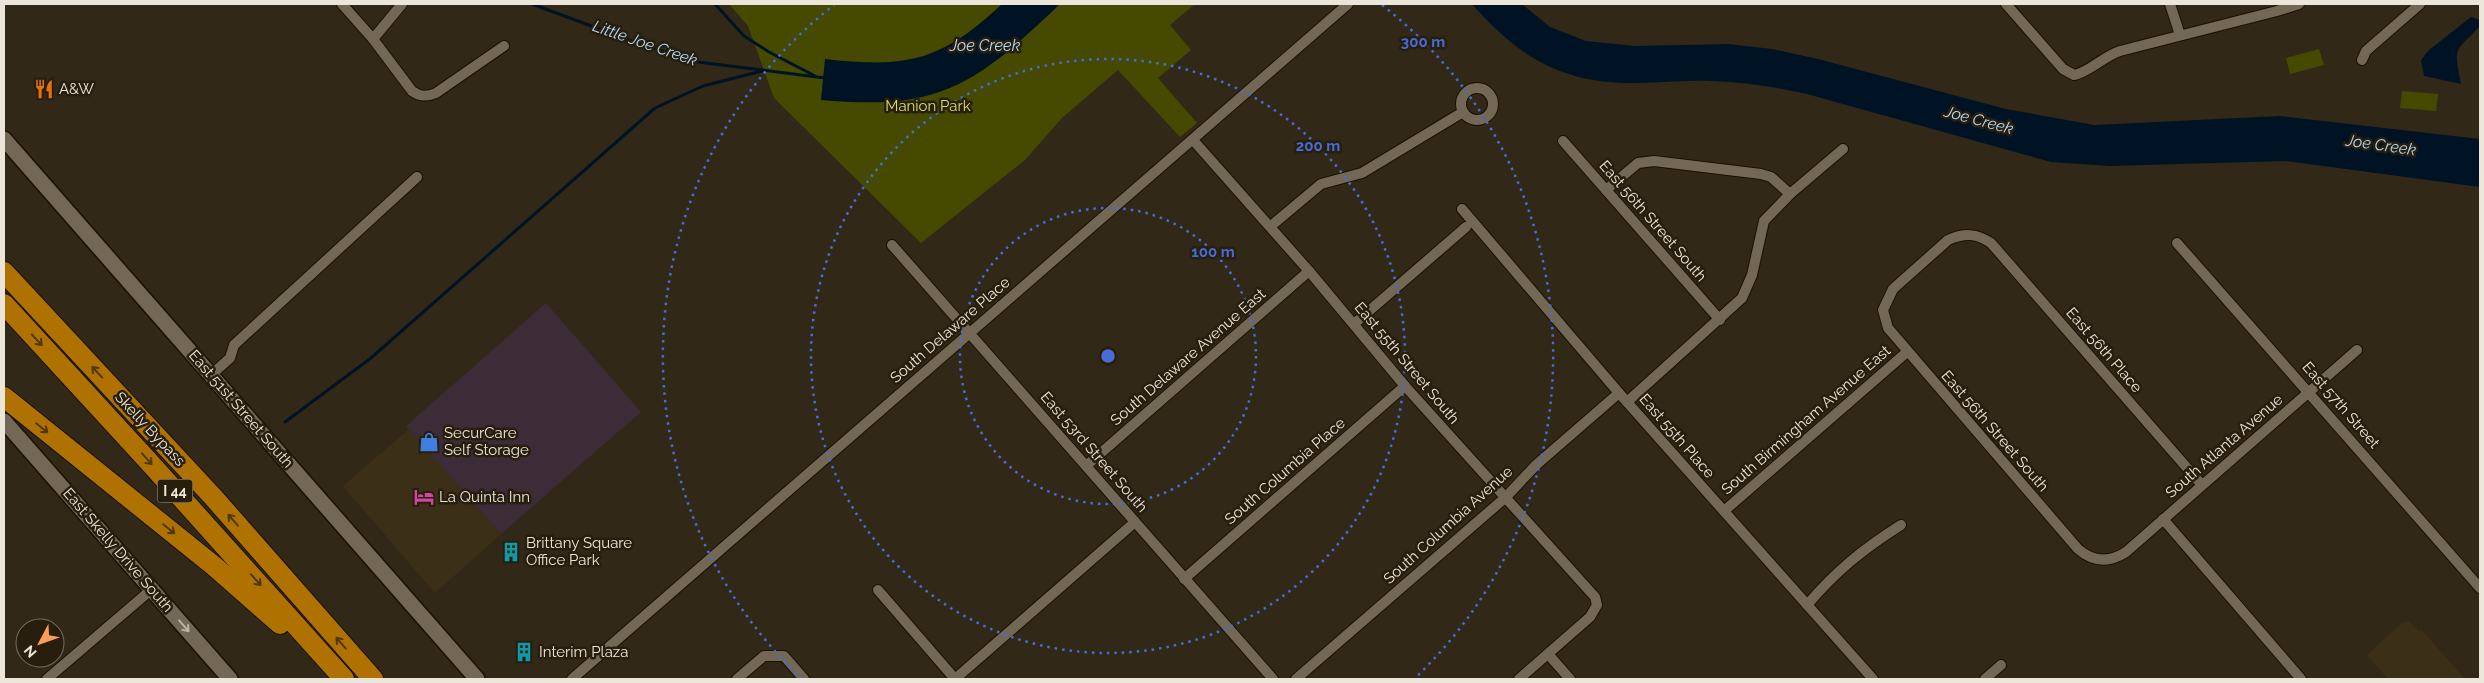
<svg xmlns="http://www.w3.org/2000/svg" width="2484" height="683" font-family="Raleway,sans-serif">
  <rect width="100%" height="100%" fill="#322817"/>
  <g fill="#3c2f17">
    <path d="M 409,429 L 501,534 L 435,593 L 343,486 Z"/>
    <path d="M 2409,621 L 2418,631 L 2421,629 L 2465,679 L 2388,679 L 2367,655 L 2403,622 Z"/>
  </g>
  <path fill="#3b2c38" d="M 546,303 L 641,412 L 501,534 L 406,426 Z"/>
  <g fill="#464a00">
    <path d="M 729,4 L 1195,4 L 1170,25 L 1191,50 L 1158,78 L 1197,123 L 1180,137 L 1118,70 L 1062,118 L 1025,160 L 921,243 L 774,98 L 748,26 Z"/>
    <path d="M 2319,49 L 2324,65 L 2290,74 L 2286,58 Z"/>
    <path d="M 2402,91 L 2438,94 L 2436,111 L 2400,108 Z"/>
  </g>
  <g fill="#001325">
    <path d="M 1002,4 L 1060,4 C 976,84 941,111 821,100 L 825,59 C 907,68 940,62 1002,4 Z"/>
    <path d="M 1472,4 L 1522,4 L 1550,27 L 1586,41 L 1635,46 L 1728,44 L 1772,49 L 1818,59 L 2006,109 L 2094,125 L 2280,116 L 2480,139 L 2480,187 L 2286,161 L 2110,166 L 2051,162 L 1807,94 C 1775,87 1744,82 1712,81 C 1687,80 1662,83 1636,83 C 1564,84 1519,58 1472,4 Z"/>
    <path d="M 2471,17 L 2480,20 L 2480,26 C 2454,54 2454,44 2461,84 L 2424,76 L 2421,60 L 2429,50 Z"/>
  </g>
  <g fill="none" stroke-linecap="round" stroke-linejoin="round">
    <g stroke="#001325" stroke-width="3">
      <path d="M 532,4 L 640,44 L 698,62 L 825,78"/>
      <path d="M 715,4 L 744,36 L 769,52 L 815,76"/>
      <path d="M 285,422 L 371,358 L 655,108 L 703,86 L 762,71"/>
    </g>
    <defs>
      <g id="street">
        <path d="M 342,4 L 373,39 L 412,91 C 420,97 427,97 436,93 L 504,46"/>
        <path d="M 2006,4 L 2063,69 L 2074,75 C 2088,73 2104,56 2120,51 L 2277,11 L 2299,4"/>
        <path d="M 2170,4 L 2180,35"/>
        <path d="M 373,39 L 402,4"/>
        <path d="M 2362,60 L 2366,51 L 2420,4"/>
        <circle cx="1477" cy="104" r="16"/>
        <path d="M 1193,140 L 1309,271 L 1405,386 L 1595,597 L 1597,605 L 1590,617 L 1519,679"/>
        <path d="M 1563,141 L 1720,320"/>
        <path d="M 1606,190 L 1638,163 L 1654,161 L 1761,174 L 1771,177 L 1790,194"/>
        <path d="M 1462,209 L 1619,393 L 1873,679"/>
        <path d="M 1271,226 L 1321,184 L 1362,173 L 1463,112"/>
        <path d="M 2177,243 L 2480,588"/>
        <path d="M 892,245 L 1273,679"/>
        <path d="M 1354,324 L 1466,227"/>
        <path d="M 211,375 L 230,358 L 234,345 L 417,177"/>
        <path d="M 1627,402 L 1742,298 L 1752,275 L 1764,221 L 1790,194 L 1843,149"/>
        <path d="M 1086,466 L 1309,271"/>
        <path d="M 2202,485 L 1991,243 C 1976,233 1964,233 1948,240 L 1893,289 L 1883,310 L 1888,328 L 2078,549 C 2093,562 2109,563 2126,552 L 2357,350"/>
        <path d="M 1724,511 L 1907,352"/>
        <path d="M 2163,519 L 2301,679"/>
        <path d="M 1184,579 L 1405,386"/>
        <path d="M 878,590 L 955,679"/>
        <path d="M 1807,605 C 1836,571 1863,549 1901,525"/>
        <path d="M 1548,654 L 1570,679"/>
        <path d="M 47,679 L 152,589"/>
        <path d="M 572,679 L 1348,4"/>
        <path d="M 737,679 L 764,656 L 784,656 L 804,679"/>
        <path d="M 955,679 L 1135,522"/>
        <path d="M 1296,679 L 1506,497 L 1536,465 L 1619,393"/>
        <path d="M 1985,679 L 2001,665"/>
      </g>
      <g id="secondary">
        <path d="M 4,139 L 477,679"/>
        <path d="M 4,421 L 230,679"/>
      </g>
      <g id="highway">
        <path d="M 4,272 L 214,498 L 373,679"/>
        <path d="M 4,304 L 150,463 L 344,679"/>
        <path d="M 4,397 L 214,566 L 280,624"/>
      </g>
    </defs>
    <use href="#street" stroke="#1a1102" stroke-width="12"/>
    <use href="#secondary" stroke="#1a1102" stroke-width="18"/>
    <use href="#highway" stroke="#1a1102" stroke-width="22"/>
    <use href="#street" stroke="#736855" stroke-width="10"/>
    <use href="#secondary" stroke="#736855" stroke-width="15"/>
    <use href="#highway" stroke="#af7200" stroke-width="20"/>
  </g>
  <defs><path id="oneway-shaft" d="M-6 0H5M1.5-3L5.5 0L1.5 3" fill="none" stroke-width="1.6" stroke-linecap="round" stroke-linejoin="round" transform="scale(1.25)"/></defs>
  <g stroke="#50370a">
    <use href="#oneway-shaft" transform="translate(37 340) rotate(47)"/>
    <use href="#oneway-shaft" transform="translate(97 372) rotate(-133)"/>
    <use href="#oneway-shaft" transform="translate(42 428) rotate(39)"/>
    <use href="#oneway-shaft" transform="translate(147 459) rotate(48)"/>
    <use href="#oneway-shaft" transform="translate(233 520) rotate(-131)"/>
    <use href="#oneway-shaft" transform="translate(169 529) rotate(39)"/>
    <use href="#oneway-shaft" transform="translate(256 580) rotate(48)"/>
    <use href="#oneway-shaft" transform="translate(341 643) rotate(-131)"/>
  </g>
  <use stroke="#bbb3a5" href="#oneway-shaft" transform="translate(184 626) rotate(49)"/>
  <g fill="none" stroke="#466cd8" stroke-width="2.5" stroke-dasharray="2.5 5">
    <circle cx="1108" cy="356" r="148"/>
    <circle cx="1108" cy="356" r="297"/>
    <path d="M802 679A445 445 0 0 1 834 5M1382 5A445 445 0 0 1 1414 679"/>
  </g>
  <defs>
    <symbol id="restaurant-bare" viewBox="-9 -9 18 18"><path d="M-5-6h1v4h1v-4h1v4h1v-4h1v5L-1.5 .5V6h-2V.5L-5-1ZM5-6V6H3V1.5H1.5Q1.5-4 5-6Z" fill="#e8710a" stroke="#281e0e" stroke-width="2.5" paint-order="stroke"/></symbol>
    <symbol id="shop-bare" viewBox="-9 -9 18 18"><path d="M-5-2.5h2.3a2.7 3.5 0 0 1 5.4 0H5L5.5 6h-11ZM-1.5-2.5h3a1.5 2.3 0 0 0-3 0Z" fill="#3f7fe0" stroke="#281e0e" stroke-width="2.5" paint-order="stroke"/></symbol>
    <symbol id="hotel-bare" viewBox="-9 -9 18 18"><path d="M-6-4.5h1.5V1H6V5H4.5V3h-9V5H-6ZM-4 0a1.8 1.8 0 1 1 3.6 0ZM.5 0V-2.5h3Q6-2.5 6 0Z" fill="#d1479c" stroke="#281e0e" stroke-width="2.5" paint-order="stroke"/></symbol>
    <symbol id="building-bare" viewBox="-9 -9 18 18"><path d="M-4-6H4V6H1V3H-1V6H-4ZM-2.5-4.3h1.7v1.8h-1.7ZM.8-4.3h1.7v1.8H.8ZM-2.5-1h1.7V.8h-1.7ZM.8-1h1.7V.8H.8Z" fill="#0f9aa8" stroke="#281e0e" stroke-width="2.5" paint-order="stroke"/></symbol>
  </defs>
  <g fill-rule="evenodd">
    <use href="#restaurant-bare" x="30" y="75" width="28" height="28"/>
    <use href="#shop-bare" x="415" y="428" width="28" height="28"/>
    <use href="#hotel-bare" x="410" y="483" width="28" height="28"/>
    <use href="#building-bare" x="497" y="538" width="28" height="28"/>
    <use href="#building-bare" x="510" y="638" width="28" height="28"/>
  </g>
  <g text-anchor="middle" dominant-baseline="central" stroke-width="5" stroke-linejoin="round" paint-order="stroke">
    <rect fill="#281e0e" stroke="#b0a99d" stroke-width="1" x="157.5" y="479.5" width="35" height="23" rx="4"/>
    <g font-size="14" font-weight="bold" fill="#ebe5da">
      <text x="175" y="491">I 44</text>
    </g>
    <g font-size="15" fill="#ebe5da" stroke="#281e0e" text-anchor="start">
      <text x="59" y="89">A&amp;W</text>
      <text x="444" y="433">SecurCare<tspan x="444" dy="17">Self Storage</tspan></text>
      <text x="439" y="497">La Quinta Inn</text>
      <text x="526" y="543">Brittany Square<tspan x="526" dy="17">Office Park</tspan></text>
      <text x="539" y="652">Interim Plaza</text>
    </g>
    <g font-size="15" fill="#d5df5f" stroke="#281e0e">
      <text x="928" y="106">Manion Park</text>
    </g>
    <g font-size="15" fill="#ebe5da" stroke="#281e0e">
      <text transform="translate(1653 221) rotate(49)">East 56th Street South</text>
      <text transform="translate(950 330) rotate(-41)">South Delaware Place</text>
      <text transform="translate(2104 350) rotate(49)">East 56th Place</text>
      <text transform="translate(1188 357) rotate(-41)">South Delaware Avenue East</text>
      <text transform="translate(1407 363) rotate(50)">East 55th Street South</text>
      <text transform="translate(2341 405) rotate(49)">East 57th Street</text>
      <text transform="translate(241 409) rotate(49)">East 51st Street South</text>
      <text transform="translate(1806 420) rotate(-41)">South Birmingham Avenue East</text>
      <text transform="translate(150 429) rotate(47)">Skelly Bypass</text>
      <text transform="translate(1995 431) rotate(49)">East 56th Street South</text>
      <text transform="translate(1677 436) rotate(49)">East 55th Place</text>
      <text transform="translate(2224 446) rotate(-41)">South Atlanta Avenue</text>
      <text transform="translate(1094 452) rotate(49)">East 53rd Street South</text>
      <text transform="translate(1285 471) rotate(-41)">South Columbia Place</text>
      <text transform="translate(1448 525) rotate(-42)">South Columbia Avenue</text>
      <text transform="translate(118 550) rotate(49)">East Skelly Drive South</text>
    </g>
    <g font-size="16" font-style="italic" fill="#b3dbfa" stroke="#281e0e">
      <text transform="translate(645 43) rotate(19)">Little Joe Creek</text>
      <text x="985" y="45">Joe Creek</text>
      <text transform="translate(1979 120) rotate(15)">Joe Creek</text>
      <text transform="translate(2381 145) rotate(8)">Joe Creek</text>
    </g>
  </g>
  <circle cx="1108" cy="356" r="8" fill="#466cd8" stroke="#281e0e" stroke-width="2.5"/>
  <g font-size="15" text-anchor="middle" font-weight="bold" fill="#466cd8" stroke="#281e0e" stroke-width="5" stroke-linejoin="round" paint-order="stroke">
    <text x="1423" y="47">300 m</text>
    <text x="1318" y="151">200 m</text>
    <text x="1213" y="257">100 m</text>
  </g>
  <rect width="2484" height="683" fill="none" stroke="#ebe5da" stroke-width="10"/>
  <g transform="translate(40 643) rotate(229)"><circle r="24" fill="#281e0e" stroke="#766e60"/>
  <path d="M0-4L9 19L0 12L-9 19Z" fill="#ff9b5a"/>
  <text y="-8" font-size="14" font-weight="bold" text-anchor="middle" fill="#ebe5da">N</text>
  </g>
</svg>
